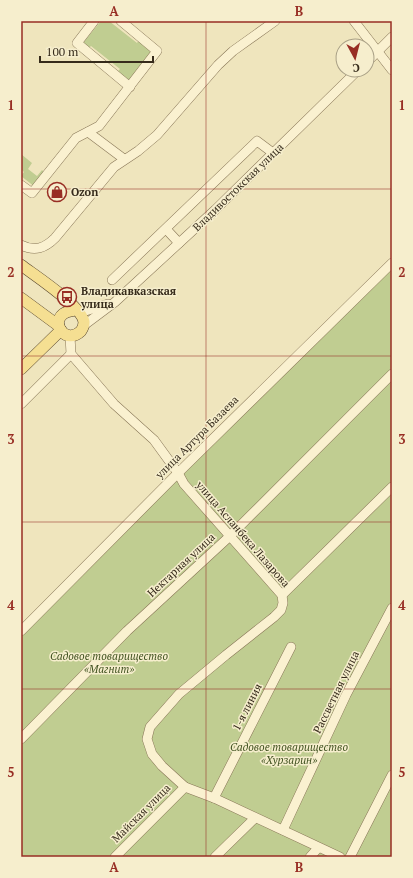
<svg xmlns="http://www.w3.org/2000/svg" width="413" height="878" font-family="'PT Serif',serif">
  <rect width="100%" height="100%" fill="#efe5bd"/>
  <g fill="#c0cd91">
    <path d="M 101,21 L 109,21 L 137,43 L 139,40 L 153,51 L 129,82 L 117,72 L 120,69 L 91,46 L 88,49 L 82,44 Z"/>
    <path d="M 21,154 L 32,163 L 28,169 L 37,176 L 42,170 L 46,174 L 35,187 L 21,176 L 24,172 L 21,169 Z"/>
    <path d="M 392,260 L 392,857 L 21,857 L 21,626 Z"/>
  </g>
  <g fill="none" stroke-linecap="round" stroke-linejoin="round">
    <defs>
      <g id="minor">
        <path d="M 94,21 L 77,43 L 130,87"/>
        <path d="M 354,21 L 392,70"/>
        <path d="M 367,62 L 392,37"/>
        <path d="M 88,132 L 124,159"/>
        <path d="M 21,185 L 32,193 L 76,138 L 99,126 L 157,51 L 121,21"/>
        <path d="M 166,229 L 179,243"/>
        <path d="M 21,245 C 35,252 45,248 55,238 L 114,167 L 138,151 L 157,135 L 218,65 L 233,51 L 275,21"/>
        <path d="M 112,280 L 257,141 L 273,153"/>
        <path d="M 79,313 L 108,304"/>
        <path d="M 83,326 L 115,302 L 215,210 L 358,70"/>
        <path d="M 70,336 L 71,354 L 114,404 L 154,440 L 178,473 L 184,484 L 282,595 L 283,603 L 281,610 L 274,617 L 226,655 L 179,694 L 150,727 L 147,739 L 152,754 L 162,766 L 185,787 L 214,798 L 340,857"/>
        <path d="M 21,404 L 71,354"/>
        <path d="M 282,595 L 392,487"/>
        <path d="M 21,631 L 178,473 L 392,263"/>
        <path d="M 21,739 L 127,631 L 230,536 L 392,374"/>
        <path d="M 214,798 L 291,647"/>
        <path d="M 283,830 L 346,695 L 392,608"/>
        <path d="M 115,857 L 185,787"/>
        <path d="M 215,857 L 255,818"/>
        <path d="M 310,857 L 318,848"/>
        <path d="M 350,857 L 392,775"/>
      </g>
      <g id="major">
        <path d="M 21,265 C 34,275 82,306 84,322 C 84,325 83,328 81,331 C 67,345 50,325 63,314 C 67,311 72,311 76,310"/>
        <path d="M 21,298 L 59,326"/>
        <path d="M 21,369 L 61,330"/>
      </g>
    </defs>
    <use href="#minor" stroke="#877556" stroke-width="10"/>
    <use href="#major" stroke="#54422b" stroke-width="12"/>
    <use href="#minor" stroke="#faf1d0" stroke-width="9"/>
    <use href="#major" stroke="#f5df92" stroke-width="11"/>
  </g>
  <path fill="none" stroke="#982e24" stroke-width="1" stroke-opacity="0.55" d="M 206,21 L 206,857M 21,189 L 392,189M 21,356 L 392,356M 21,522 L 392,522M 21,689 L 392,689"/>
  <defs>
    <symbol id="shop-ring" viewBox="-11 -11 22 22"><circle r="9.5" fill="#f6eecd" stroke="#982e24" stroke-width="1.5"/><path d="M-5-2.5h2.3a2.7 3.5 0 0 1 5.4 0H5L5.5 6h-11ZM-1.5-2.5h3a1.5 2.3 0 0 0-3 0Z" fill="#982e24"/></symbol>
    <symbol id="bus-ring" viewBox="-11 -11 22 22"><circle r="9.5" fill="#f6eecd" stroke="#982e24" stroke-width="1.5"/><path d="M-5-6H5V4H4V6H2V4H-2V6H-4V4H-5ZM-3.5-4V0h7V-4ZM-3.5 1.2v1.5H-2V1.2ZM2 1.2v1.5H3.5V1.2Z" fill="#982e24"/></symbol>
  </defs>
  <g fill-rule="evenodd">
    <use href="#shop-ring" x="46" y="181" width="22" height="22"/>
    <use href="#bus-ring" x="56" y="286" width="22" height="22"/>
  </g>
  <g text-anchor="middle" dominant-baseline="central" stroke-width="3" stroke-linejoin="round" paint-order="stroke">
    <g font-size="11" fill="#362b1b" stroke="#f6eecd">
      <text transform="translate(238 187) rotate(-44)">Владивостокская улица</text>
      <text transform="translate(197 437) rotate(-45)">улица Артура Базаева</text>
      <text transform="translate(243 534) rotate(49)">улица Асланбека Лазарова</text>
      <text transform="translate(181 565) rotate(-43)">Нектарная улица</text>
      <text transform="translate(336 692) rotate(-64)">Рассветная улица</text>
      <text transform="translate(247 707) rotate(-63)">1-я линия</text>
      <text transform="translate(141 813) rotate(-45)">Майская улица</text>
    </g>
    <g font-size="11" font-weight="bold" fill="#362b1b" stroke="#f6eecd" text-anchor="start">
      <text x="71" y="192">Ozon</text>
      <text x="81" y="291">Владикавказская<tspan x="81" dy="13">улица</tspan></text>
    </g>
    <g font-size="11" font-style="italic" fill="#425321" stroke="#f6eecd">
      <text x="109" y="656">Садовое товарищество<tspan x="109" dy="13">«Магнит»</tspan></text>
      <text x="289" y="747">Садовое товарищество<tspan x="289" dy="13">«Хурзарин»</tspan></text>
    </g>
  </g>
  <rect width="413" height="878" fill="none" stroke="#f6eecd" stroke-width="44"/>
  <g transform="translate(355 58) rotate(173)"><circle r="19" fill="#f6eecd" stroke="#a9a086"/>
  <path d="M0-3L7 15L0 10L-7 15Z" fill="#982e24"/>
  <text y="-6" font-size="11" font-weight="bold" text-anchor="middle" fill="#362b1b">С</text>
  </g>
  <path d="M40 56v6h113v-6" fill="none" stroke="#362b1b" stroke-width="2"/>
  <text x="46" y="56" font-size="12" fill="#362b1b" stroke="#f6eecd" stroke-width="3" paint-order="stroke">100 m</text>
  <rect x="22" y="22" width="369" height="834" fill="none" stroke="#982e24" stroke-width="1.5"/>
  <g font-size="13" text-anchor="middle" font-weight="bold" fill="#982e24">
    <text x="114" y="16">A</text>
    <text x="299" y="16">B</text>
    <text x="11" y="110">1</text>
    <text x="402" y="110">1</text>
    <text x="11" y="277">2</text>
    <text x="402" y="277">2</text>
    <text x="11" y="444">3</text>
    <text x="402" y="444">3</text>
    <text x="11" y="610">4</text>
    <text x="402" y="610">4</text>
    <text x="11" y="777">5</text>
    <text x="402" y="777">5</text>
    <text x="114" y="872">A</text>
    <text x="299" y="872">B</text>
  </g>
</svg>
